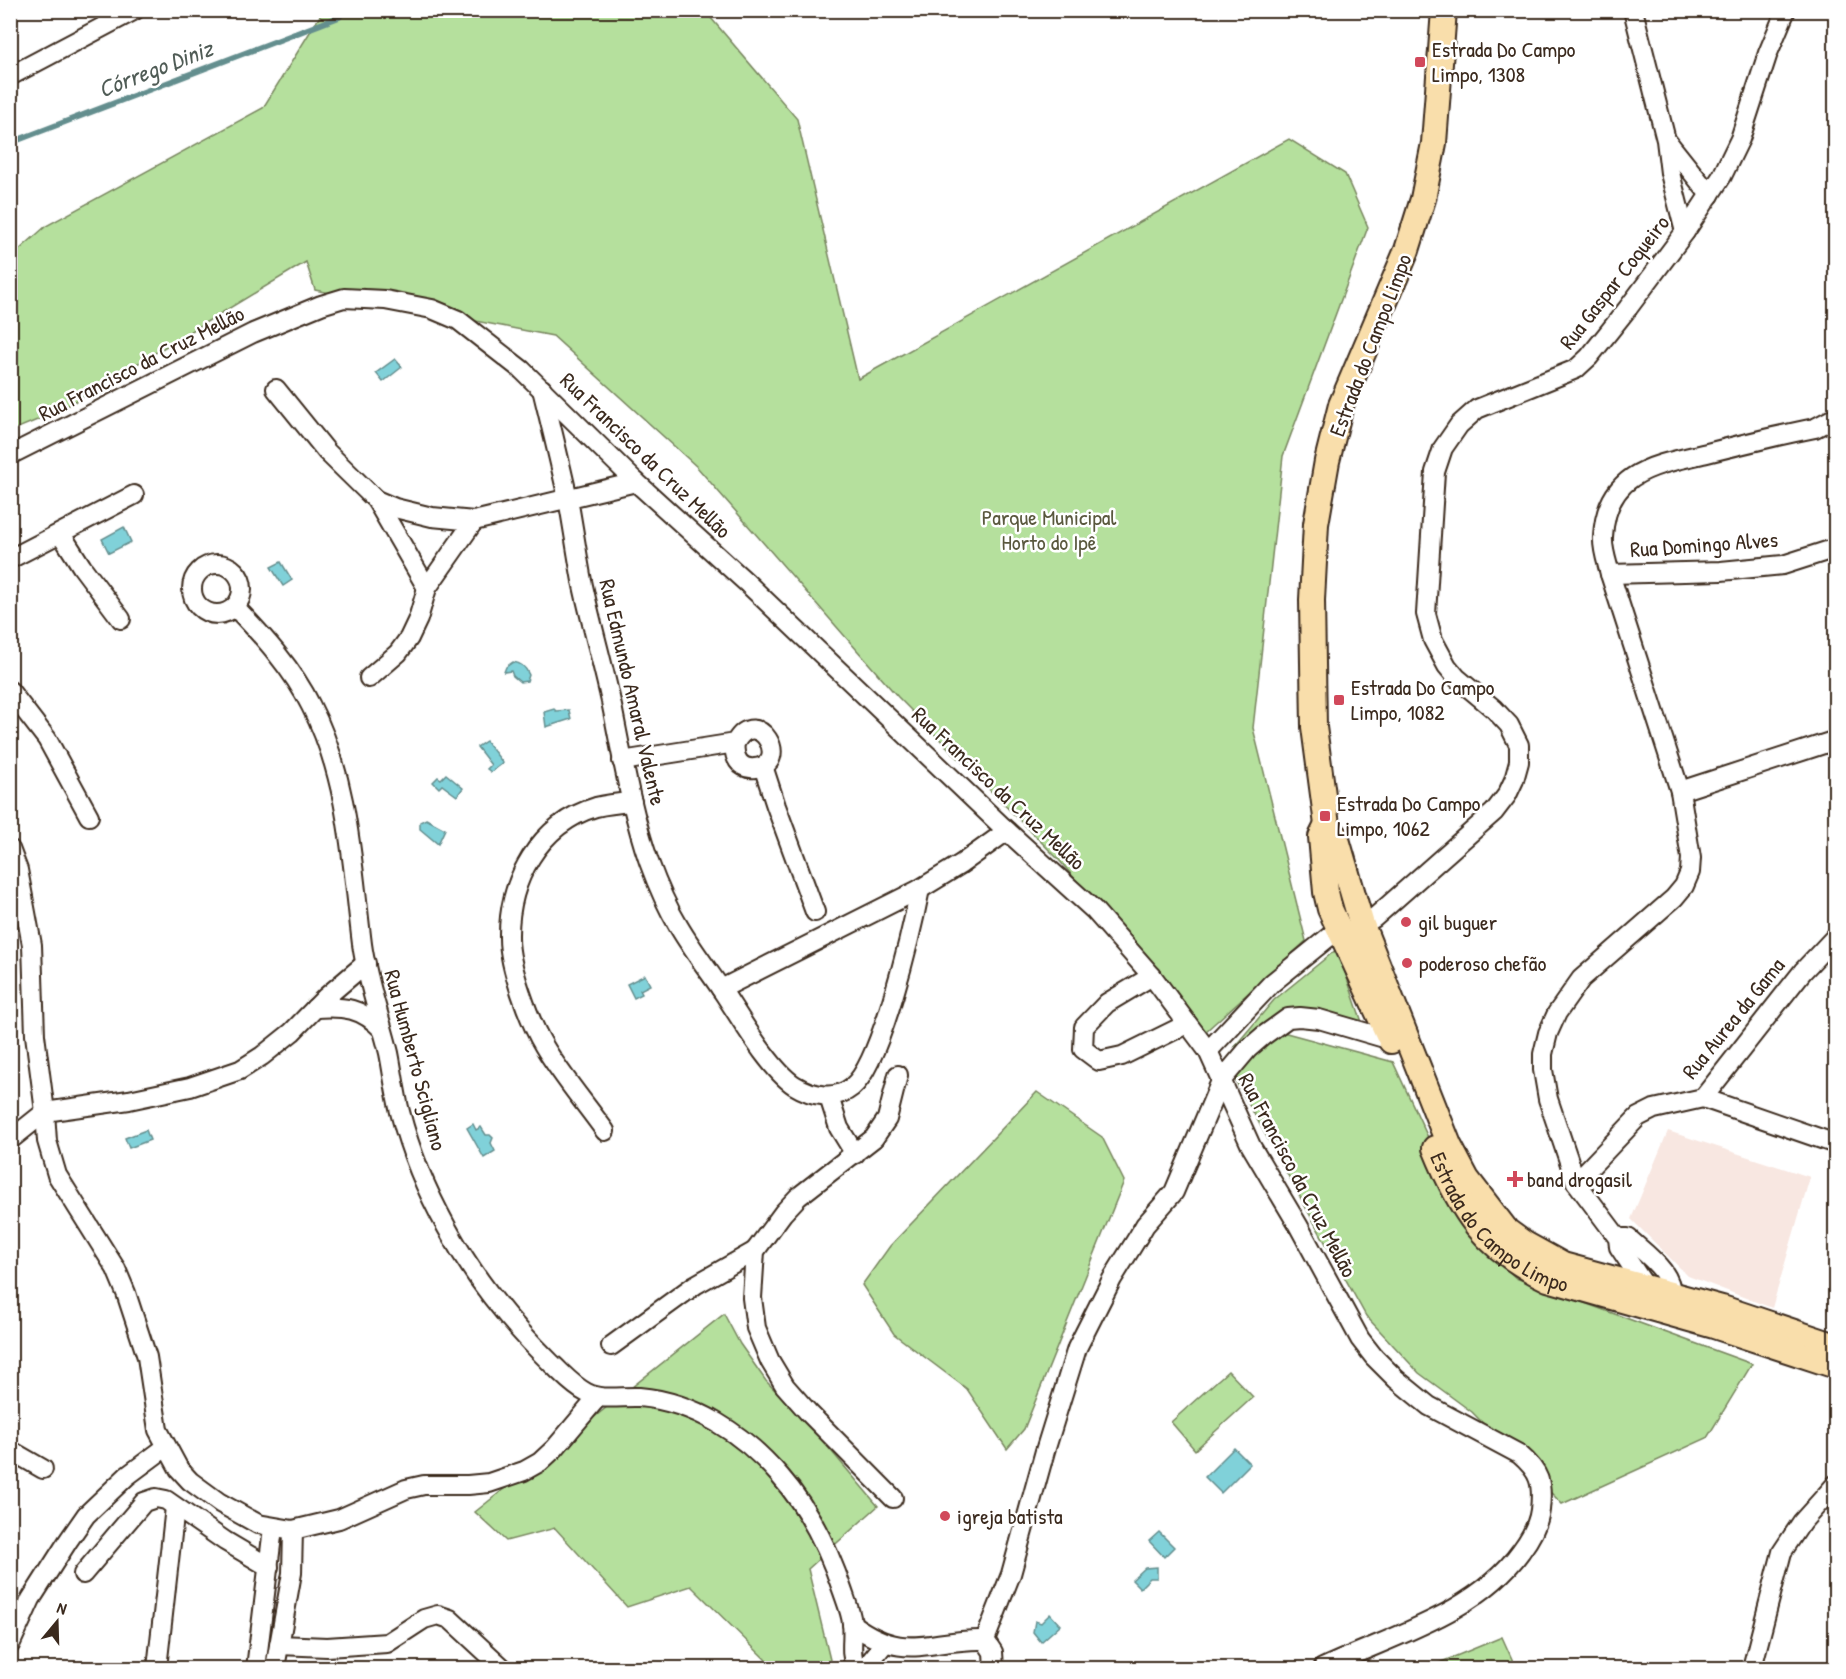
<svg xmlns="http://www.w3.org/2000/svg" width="1846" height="1679" font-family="'Patrick Hand',sans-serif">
  <rect width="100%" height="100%" fill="#fff"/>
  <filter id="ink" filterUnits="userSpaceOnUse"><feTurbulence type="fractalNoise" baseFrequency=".0167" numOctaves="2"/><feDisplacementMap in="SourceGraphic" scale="12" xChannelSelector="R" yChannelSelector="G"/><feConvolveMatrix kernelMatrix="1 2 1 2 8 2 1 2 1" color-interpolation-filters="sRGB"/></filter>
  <g filter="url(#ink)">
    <path fill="#f8e7e1" d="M 1668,1131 L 1810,1177 L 1772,1308 L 1688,1276 L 1631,1219 Z"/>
    <g fill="#b5e09d" stroke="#78855e" stroke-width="1.5">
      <path d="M 323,11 L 705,11 L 797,119 L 858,379 L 1289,139 L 1345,174 L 1368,227 L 1283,456 L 1253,728 L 1306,941 L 1205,1032 L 1059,860 L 898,697 L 697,467 L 553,336 L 315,290 L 306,262 L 59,411 L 11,431 L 10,258 L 46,226 L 263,108 Z"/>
      <path d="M 1337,949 L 1363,1025 L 1306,1012 L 1263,1036 L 1235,1046 L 1274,1000 Z"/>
      <path d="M 1279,1031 L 1393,1062 L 1476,1241 L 1516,1278 L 1752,1364 L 1707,1438 L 1562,1504 L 1472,1412 L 1419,1373 L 1366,1316 L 1233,1076 Z"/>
      <path d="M 1037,1092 L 1102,1137 L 1124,1181 L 1024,1429 L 1007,1449 L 967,1389 L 894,1334 L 862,1285 L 890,1246 Z"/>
      <path d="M 724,1314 L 740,1344 L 766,1381 L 810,1426 L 878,1506 L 808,1569 L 832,1668 L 774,1668 L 691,1586 L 627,1607 L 555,1528 L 506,1541 L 475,1512 Z"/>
      <path d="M 1228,1371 L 1253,1397 L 1195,1450 L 1171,1422 Z"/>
      <path d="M 1502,1637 L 1516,1668 L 1427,1668 Z"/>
    </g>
    <g fill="#80d1d9" stroke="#648e8e" stroke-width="1.5">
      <path d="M 395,359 L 402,367 L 383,382 L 376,373 Z"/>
      <path d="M 124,527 L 131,542 L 109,553 L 102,539 Z"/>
      <path d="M 281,562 L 292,580 L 283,586 L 271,567 Z"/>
      <path d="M 513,662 C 521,663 526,667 529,675 L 527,681 L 520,682 L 513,676 L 511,671 L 504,672 L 506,667 Z"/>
      <path d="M 554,709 L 556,711 L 569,710 L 571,719 L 546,727 L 544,712 Z"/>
      <path d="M 486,741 L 503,763 L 491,772 L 487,769 L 491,765 L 477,747 Z"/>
      <path d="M 446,774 L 463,788 L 457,796 L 442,785 L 439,788 L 433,782 L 438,777 L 441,779 Z"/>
      <path d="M 426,819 L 445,829 L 438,844 L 420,829 L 420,822 Z"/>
      <path d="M 645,975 L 650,985 L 640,990 L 642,994 L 634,998 L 627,984 Z"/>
      <path d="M 473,1124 L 476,1130 L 481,1127 L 486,1135 L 490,1135 L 493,1138 L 491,1143 L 495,1151 L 484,1158 L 467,1128 Z"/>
      <path d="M 146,1130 L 150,1140 L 129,1148 L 125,1138 Z"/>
      <path d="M 1234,1448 L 1250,1464 L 1221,1493 L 1205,1477 Z"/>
      <path d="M 1159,1532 L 1174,1547 L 1164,1557 L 1149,1541 Z"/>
      <path d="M 1157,1567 L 1157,1578 L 1150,1578 L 1140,1588 L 1132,1580 L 1145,1568 Z"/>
      <path d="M 1050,1614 L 1060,1625 L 1041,1642 L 1033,1632 L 1035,1621 L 1041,1623 Z"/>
    </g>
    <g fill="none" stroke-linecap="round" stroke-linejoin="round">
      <path stroke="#648e8e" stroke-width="6" d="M 10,143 L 339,17 L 345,10"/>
      <defs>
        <g id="minor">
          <path d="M 1633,10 L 1666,140 L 1670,173 L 1685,232"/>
          <path d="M 10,76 L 135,10"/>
          <path d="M 1667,141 L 1710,195"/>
          <path d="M 276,389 L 327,452 L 376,500 L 427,588"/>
          <path d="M 542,389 C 551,426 560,462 568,499 C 573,526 577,554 582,581 C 591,624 604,667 613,711 C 623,761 632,813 649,862 C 657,884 667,907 679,927 C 693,951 710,972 725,995 C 742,1021 770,1069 794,1085 C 812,1096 835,1101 852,1087 C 881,1064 912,930 920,889"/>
          <path d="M 10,455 L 253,333 L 321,305 L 344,298 L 385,300 L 432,309 L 458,320 L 522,370 L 636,482 L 746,582 L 1007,831 L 1094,910 L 1152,976 L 1208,1051 L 1251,1146 L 1298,1225 L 1360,1339 L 1374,1357 L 1396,1379 L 1429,1406 L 1519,1454 C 1540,1472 1543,1483 1540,1510 C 1538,1526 1530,1539 1521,1551 C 1476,1614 1391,1636 1323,1668"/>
          <path d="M 376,500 L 395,508 L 432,517 L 474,521 L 636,482"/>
          <path d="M 61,534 L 82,567 L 121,619"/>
          <path d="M 10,559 L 134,495"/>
          <circle cx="217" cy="589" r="25"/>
          <path d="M 1610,574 L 1721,571 L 1783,565 L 1836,548"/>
          <path d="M 235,607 C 263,636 293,669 311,706 C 349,779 352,864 362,944 C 367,981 380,1017 389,1053 C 393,1073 395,1092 400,1112 C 410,1151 427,1192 447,1228 C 474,1278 511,1324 552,1364 C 563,1374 573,1386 587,1393 C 602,1401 623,1396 639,1397 C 695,1402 744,1434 780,1476 C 809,1509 829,1550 843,1592 C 846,1601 851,1613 852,1623 C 854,1639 849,1653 856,1668"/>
          <path d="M 369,678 L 398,653 L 409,638 L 418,619 L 427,588 L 474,521"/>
          <path d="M 10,691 L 47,739 L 89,816"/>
          <path d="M 622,761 L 735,743 C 757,703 793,764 755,768 C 739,770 733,756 735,743"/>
          <path d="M 763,766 L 776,806 L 815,912"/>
          <path d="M 1680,791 L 1836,740"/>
          <path d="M 10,849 L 18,870 L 32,945 L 35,1035 L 45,1112 L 47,1141 L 57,1175 L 116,1269 L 126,1293 L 147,1357 L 158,1430 L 179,1469 L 190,1481 L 220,1503 L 258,1524 L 293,1530 L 339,1519 L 406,1489 L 424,1485 L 468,1485 L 489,1483 L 524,1471 L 540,1462 L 555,1448 L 598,1397"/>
          <path d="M 1362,925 L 1374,918 L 1494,812 L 1507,795 L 1514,780 L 1519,762 L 1519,745 L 1509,725 L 1494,709 L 1457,678 L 1447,666 L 1433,640 L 1426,614 L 1435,472 L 1443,448 L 1459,425 L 1477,409 L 1576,369 L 1589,357 L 1628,308 L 1685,232 L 1722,176 L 1740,139 L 1768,53 L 1786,10"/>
          <path d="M 1152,976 L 1107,1003 L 1084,1027 L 1083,1049 L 1099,1061 L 1122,1056 L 1187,1024"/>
          <path d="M 721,989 L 920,889 L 961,864 L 1007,831"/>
          <path d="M 315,1008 C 344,1006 362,1008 382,1029"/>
          <path d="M 1208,1051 L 1272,983 L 1340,928 L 1350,933"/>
          <path d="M 829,1097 L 839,1128 L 855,1154"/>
          <path d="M 1703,1098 L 1836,1144"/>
          <path d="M 605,1131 C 585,1103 561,1075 544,1046 C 529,1021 509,966 509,938 C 508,881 539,824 596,807 C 608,804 620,803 632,802"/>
          <path d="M 10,1140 L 45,1112 L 129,1100 L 190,1087 L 240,1070 L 262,1056 L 292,1032 L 326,997 L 366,963"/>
          <path d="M 1576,1182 L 1638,1117 L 1654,1109 L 1703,1098 L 1803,971 L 1836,936"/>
          <path d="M 1618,1238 L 1628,1238 C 1647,1255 1678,1275 1670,1304"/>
          <path d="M 1643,1295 L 1645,1286 L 1619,1247 L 1618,1238 L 1576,1182 L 1548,1099 L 1543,1070 L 1543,1054 L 1548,1033 L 1557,1013 L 1581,979 L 1674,898 L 1684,886 L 1690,872 L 1691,858 L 1680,791 L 1610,574 C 1607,562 1602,549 1603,537 C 1606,471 1655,465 1707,453 C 1743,444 1779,435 1815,428 L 1836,417"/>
          <path d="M 611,1346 L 695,1285 L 755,1251"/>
          <path d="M 10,1450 L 43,1469"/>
          <path d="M 893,1498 L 808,1412 L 785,1386 L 770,1361 L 756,1328 L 752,1298 L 755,1251 L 783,1213 L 798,1197 L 874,1138 L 887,1119 L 898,1075"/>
          <path d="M 83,1574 L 144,1502 L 156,1498 L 166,1500 L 225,1541 L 269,1567"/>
          <path d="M 852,1624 C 907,1664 928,1638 985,1640"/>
          <path d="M 10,1645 L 31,1599 L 68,1541 L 86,1515 L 127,1476 L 166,1447"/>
          <path d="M 279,1645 L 327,1647 L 387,1643 L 424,1619 L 438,1615 L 450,1619 L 503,1668"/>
          <path d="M 157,1668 L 175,1507"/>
          <path d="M 256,1668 L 273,1528"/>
          <path d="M 275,1668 L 292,1573 L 293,1530"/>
          <path d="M 865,1668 L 885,1643"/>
          <path d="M 994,1668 L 993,1652 L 985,1640 L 1011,1574 L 1045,1451 L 1077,1348 L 1112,1279 L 1138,1237 L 1145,1225 L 1174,1192 L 1221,1081 L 1248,1049 L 1263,1036 L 1288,1018 L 1300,1017 L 1319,1019 L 1391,1040"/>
          <path d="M 1752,1668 L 1782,1552 L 1802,1522 L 1836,1484"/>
        </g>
        <g id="major">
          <path d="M 1444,10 L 1434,143 L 1423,199 L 1407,250 L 1341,405 L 1327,461 L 1316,524 L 1312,600 L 1314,727 L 1327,825 L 1336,836 L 1362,925 L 1449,1145 L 1467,1179 L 1507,1231 L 1525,1244 L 1563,1265 L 1722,1308 L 1836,1346"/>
          <path d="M 1327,825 L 1321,837 L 1326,892 L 1330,909 L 1391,1041"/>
          <path id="s1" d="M 1435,1148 C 1461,1212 1484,1248 1548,1279 L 1714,1326 L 1836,1366"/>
        </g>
      </defs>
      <use href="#minor" stroke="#3b2a1e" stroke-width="22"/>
      <use href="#major" stroke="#3b2a1e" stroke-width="28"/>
      <use href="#minor" stroke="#fff" stroke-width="18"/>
      <use href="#major" stroke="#f9deab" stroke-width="24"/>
    </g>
  </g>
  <g fill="#d1495b" stroke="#fff" stroke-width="2">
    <rect x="1414" y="56" width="12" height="12" rx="3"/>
    <rect x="1333" y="694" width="12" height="12" rx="3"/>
    <rect x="1319" y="810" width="12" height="12" rx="3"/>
    <circle cx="1406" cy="922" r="6"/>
    <circle cx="1407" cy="963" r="6"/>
    <path d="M1512 1170h6v6h6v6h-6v6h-6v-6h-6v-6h6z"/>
    <circle cx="945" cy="1516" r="6"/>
  </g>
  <g text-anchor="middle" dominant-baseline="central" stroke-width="5" stroke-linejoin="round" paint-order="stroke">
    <g font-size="22" fill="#3b2a1e" stroke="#fff" text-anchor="start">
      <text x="1432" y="49">Estrada Do Campo<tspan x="1432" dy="25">Limpo, 1308</tspan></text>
      <text x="1351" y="687">Estrada Do Campo<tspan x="1351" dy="25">Limpo, 1082</tspan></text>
      <text x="1337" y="803">Estrada Do Campo<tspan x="1337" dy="25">Limpo, 1062</tspan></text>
      <text x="1418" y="922">gil buguer</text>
      <text x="1419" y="963">poderoso chefão</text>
      <text x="1527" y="1179">band drogasil</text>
      <text x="957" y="1516">igreja batista</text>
    </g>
    <g font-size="22" fill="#3b2a1e" stroke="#fff">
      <text transform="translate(1614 282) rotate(-52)">Rua Gaspar Coqueiro</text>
      <text transform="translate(1370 345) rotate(-69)">Estrada do Campo Limpo</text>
      <text transform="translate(141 363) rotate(-27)">Rua Francisco da Cruz Mellão</text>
      <text transform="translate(646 455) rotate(44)">Rua Francisco da Cruz Mellão</text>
      <text transform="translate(1704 544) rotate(-4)">Rua Domingo Alves</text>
      <text transform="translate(633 692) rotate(77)">Rua Edmundo Amaral Valente</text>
      <text transform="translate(999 788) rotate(43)">Rua Francisco da Cruz Mellão</text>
      <text transform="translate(1733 1018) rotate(-51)">Rua Aurea da Gama</text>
      <text transform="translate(416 1060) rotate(75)">Rua Humberto Scigliano</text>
      <text transform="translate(1298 1175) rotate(62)">Rua Francisco da Cruz Mellão</text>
      <text stroke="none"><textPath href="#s1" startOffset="102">Estrada do Campo Limpo</textPath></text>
    </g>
    <g font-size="22" fill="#5a583e" stroke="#fff">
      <text x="1049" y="517">Parque Municipal<tspan x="1049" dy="25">Horto do Ipê</tspan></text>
    </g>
    <g font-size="24" font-style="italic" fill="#505c56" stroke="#fff">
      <text transform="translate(155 68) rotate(-21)">Córrego Diniz</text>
    </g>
  </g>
  <rect width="1846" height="1679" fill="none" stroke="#fff" stroke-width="36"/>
  <rect x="18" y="18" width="1810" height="1643" fill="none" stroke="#3b2a1e" stroke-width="2" filter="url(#ink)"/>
  <g transform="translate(57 1622) rotate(19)" stroke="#ffffff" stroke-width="4.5" paint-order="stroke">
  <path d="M0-4.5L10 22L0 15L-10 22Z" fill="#3b2a1e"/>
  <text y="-9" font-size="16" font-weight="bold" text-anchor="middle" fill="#3b2a1e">N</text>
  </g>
</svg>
